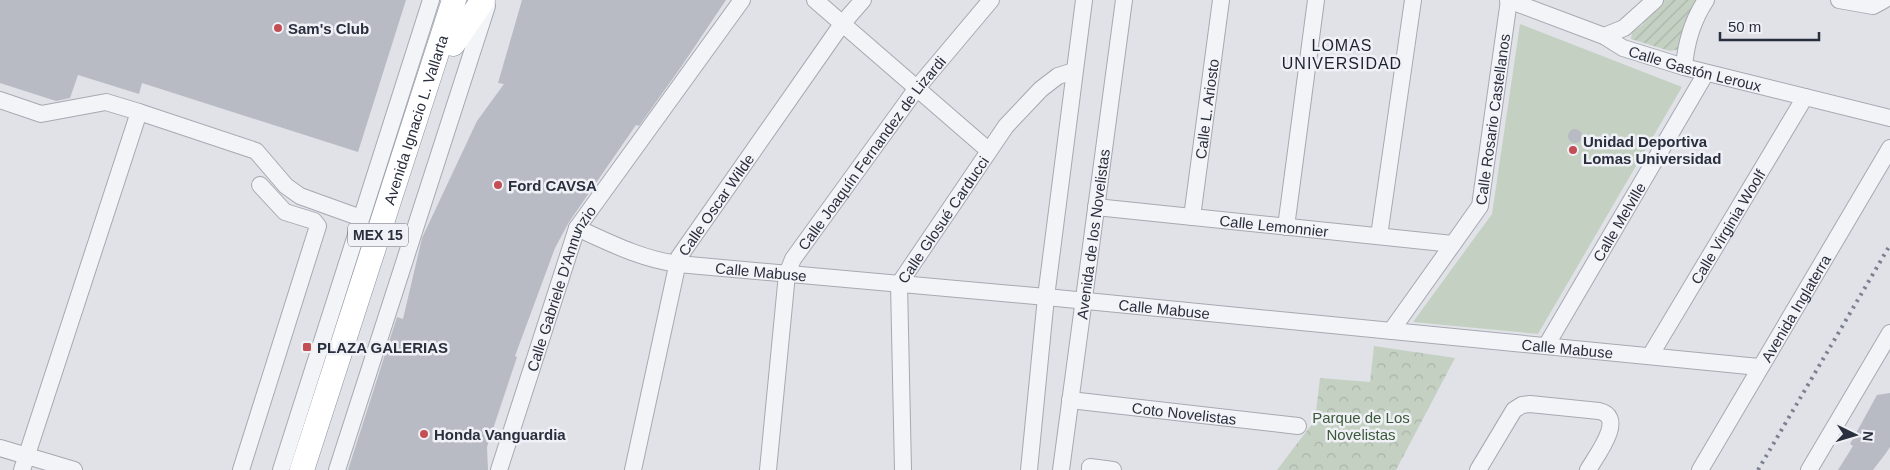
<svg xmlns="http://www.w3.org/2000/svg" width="1890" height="470" font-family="Arial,sans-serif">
  <defs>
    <pattern id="park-crowns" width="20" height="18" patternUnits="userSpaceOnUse" patternTransform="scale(1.25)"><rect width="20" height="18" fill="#c4d1c2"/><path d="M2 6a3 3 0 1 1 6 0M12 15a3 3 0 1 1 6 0" fill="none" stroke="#a9b4a8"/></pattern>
    <pattern id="garden-furrows" width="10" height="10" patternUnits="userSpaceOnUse" patternTransform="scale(1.25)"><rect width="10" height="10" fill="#c4d1c2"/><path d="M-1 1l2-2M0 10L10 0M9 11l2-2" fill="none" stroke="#a9b4a8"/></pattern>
  </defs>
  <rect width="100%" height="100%" fill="#e0e2e8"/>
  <path fill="url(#park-crowns)" d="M 1374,346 L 1455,358 L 1396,470 L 1277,470 L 1315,420 L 1320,378 L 1370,382 Z"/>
  <path fill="url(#garden-furrows)" d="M 1661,0 L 1698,0 L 1680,49 L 1670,51 L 1631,39 L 1632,32 L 1642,25 Z"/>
  <path fill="#c4d1c2" d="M 1520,24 L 1682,87 L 1538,334 L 1413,322 L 1492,214 Z"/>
  <g fill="#b8bbc4">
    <path d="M 0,0 L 406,0 L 358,152 L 142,83 L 139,94 L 78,75 L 70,98 L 56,101 L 0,83 Z"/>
    <path d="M 522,0 L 726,0 L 681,67 L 639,126 L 636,125 L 569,222 L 555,248 L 515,356 L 517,357 L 487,447 L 488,470 L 348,470 L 397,317 L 403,319 L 422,238 L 477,121 L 504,84 L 498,83 Z"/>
    <circle cx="1575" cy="136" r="7"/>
    <path d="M 1890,393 L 1890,447 L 1886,453 L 1873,470 L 1838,470 L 1853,446 L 1850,444 L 1877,395 Z"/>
  </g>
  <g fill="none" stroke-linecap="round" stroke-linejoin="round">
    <defs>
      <g id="minor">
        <path d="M 815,0 L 988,150"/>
        <path id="s1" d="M 1508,0 L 1604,36 L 1623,48 L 1684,67 L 1890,118"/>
        <path d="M 1839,0 L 1873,6 L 1884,0"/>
        <path d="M 1604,36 L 1624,28 L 1655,0"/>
        <path d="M 1684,67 C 1686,42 1692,21 1706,0"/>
        <path d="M 0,100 L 41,114 L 106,102 L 139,112 L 256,151 L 286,186 L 300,196 L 361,218"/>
        <path id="s2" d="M 1096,207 L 1453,244"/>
        <path id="s3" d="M 1192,217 L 1221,0"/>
        <path d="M 1286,227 L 1316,0"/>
        <path id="s4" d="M 577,228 C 610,243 641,259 678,264 L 1046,297 L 1759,367"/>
        <path d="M 1379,236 L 1413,0"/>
        <path id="s5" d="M 1391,331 L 1480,206 L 1509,0"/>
        <path id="s6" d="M 1546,346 L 1706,73"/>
        <path id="s7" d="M 1650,356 L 1805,97"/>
        <path id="s8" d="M 1070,400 L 1298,426"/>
        <path d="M 0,448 L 74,470"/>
        <path d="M 22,470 L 139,112"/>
        <path d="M 241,470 L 318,226 L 314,221 L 285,212 L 260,185"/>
        <path d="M 281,470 L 431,0"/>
        <path d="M 337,470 L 487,6"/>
        <path id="s9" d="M 499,470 L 577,228 L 742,0"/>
        <path id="s10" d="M 633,470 L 679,257 L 842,24 L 863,0"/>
        <path id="s11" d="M 768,470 L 787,274 L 793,259 L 917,88 L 991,0"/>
        <path id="s12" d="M 903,470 L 899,284 L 1006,126 L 1041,89 L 1058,76 L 1074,71"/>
        <path d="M 1029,470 L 1046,297 L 1084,0"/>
        <path id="s13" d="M 1061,470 L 1124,0"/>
        <path d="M 1090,470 L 1090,467 L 1113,470"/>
        <path d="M 1478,470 L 1514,410 L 1522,405 L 1530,404 L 1599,411 C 1627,417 1596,456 1588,470"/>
        <path id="s14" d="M 1700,470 L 1890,148"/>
        <path d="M 1809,470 L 1890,333"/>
      </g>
      <g id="highway">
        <path d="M 453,44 L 483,0"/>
        <path id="s15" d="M 302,470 L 454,0"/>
      </g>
    </defs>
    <use href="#minor" stroke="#a6a9b2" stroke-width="18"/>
    <use href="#highway" stroke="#898f9d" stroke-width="25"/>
    <use href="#minor" stroke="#f3f4f7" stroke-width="16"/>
    <use href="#highway" stroke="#fff" stroke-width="24"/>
    <path stroke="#7b8190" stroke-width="4" stroke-dasharray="2.5 5" stroke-linecap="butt" d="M 1758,470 L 1890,245"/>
  </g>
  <g fill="#c34f54" stroke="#f0f1f6" stroke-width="2">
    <circle cx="278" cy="28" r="5"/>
    <circle cx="1573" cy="150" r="5"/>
    <circle cx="498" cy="185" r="5"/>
    <rect x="302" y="342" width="10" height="10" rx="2.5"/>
    <circle cx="424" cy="434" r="5"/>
  </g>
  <g text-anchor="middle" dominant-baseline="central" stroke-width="5" stroke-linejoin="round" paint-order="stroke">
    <rect fill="#f0f1f6" stroke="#656975" stroke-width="1" x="348" y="223.5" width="60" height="23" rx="4"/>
    <g font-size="14" font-weight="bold" fill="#2a2f3e">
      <text x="378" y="235">MEX 15</text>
    </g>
    <g font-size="15" font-weight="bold" fill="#2a2f3e" stroke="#f0f1f6" text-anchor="start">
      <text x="288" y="28">Sam's Club</text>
      <text x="1583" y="141">Unidad Deportiva<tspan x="1583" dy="17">Lomas Universidad</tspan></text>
      <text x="508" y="185">Ford CAVSA</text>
      <text x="317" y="347">PLAZA GALERIAS</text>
      <text x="434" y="434">Honda Vanguardia</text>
    </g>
    <g font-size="15" fill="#2a2f3e" stroke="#f0f1f6">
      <text stroke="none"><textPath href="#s1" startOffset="200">Calle Gastón Leroux</textPath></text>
      <text stroke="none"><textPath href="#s3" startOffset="109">Calle L. Ariosto</textPath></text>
      <text stroke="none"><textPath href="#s5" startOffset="241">Calle Rosario Castellanos</textPath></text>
      <text stroke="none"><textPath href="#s15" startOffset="368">Avenida Ignacio L. Vallarta</textPath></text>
      <text stroke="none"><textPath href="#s11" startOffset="345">Calle Joaquín Fernandez de Lizardi</textPath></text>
      <text stroke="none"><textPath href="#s10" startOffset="282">Calle Oscar Wilde</textPath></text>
      <text stroke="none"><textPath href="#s12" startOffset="264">Calle Glosué Carducci</textPath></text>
      <text stroke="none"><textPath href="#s6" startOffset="144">Calle Melville</textPath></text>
      <text stroke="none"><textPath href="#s2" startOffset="179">Calle Lemonnier</textPath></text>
      <text stroke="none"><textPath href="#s7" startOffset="151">Calle Virginia Woolf</textPath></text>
      <text stroke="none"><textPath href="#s13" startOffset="238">Avenida de los Novelistas</textPath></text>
      <text stroke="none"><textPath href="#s4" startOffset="191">Calle Mabuse</textPath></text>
      <text stroke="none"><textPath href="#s9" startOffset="192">Calle Gabriele D'Annunzio</textPath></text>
      <text stroke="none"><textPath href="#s14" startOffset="188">Avenida Inglaterra</textPath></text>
      <text stroke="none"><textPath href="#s4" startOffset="596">Calle Mabuse</textPath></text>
      <text stroke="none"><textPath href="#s4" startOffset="1001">Calle Mabuse</textPath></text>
      <text stroke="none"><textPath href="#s8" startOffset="115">Coto Novelistas</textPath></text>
    </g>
    <g font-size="15" fill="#3b5939" stroke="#f0f1f6">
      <text x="1361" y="417">Parque de Los<tspan x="1361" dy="17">Novelistas</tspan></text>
    </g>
    <g font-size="16" letter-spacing="1" fill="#1c212f" stroke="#f0f1f6">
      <text x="1342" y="45">LOMAS<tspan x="1342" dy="18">UNIVERSIDAD</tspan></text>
    </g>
  </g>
  <g transform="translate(1855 435) rotate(95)" stroke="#f0f1f6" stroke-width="4" paint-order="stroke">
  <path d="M0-4L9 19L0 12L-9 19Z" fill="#2a2f3e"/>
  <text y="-8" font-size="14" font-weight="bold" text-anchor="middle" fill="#2a2f3e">N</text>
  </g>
  <path d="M1720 32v8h99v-8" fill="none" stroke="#2a2f3e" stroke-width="2.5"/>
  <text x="1728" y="32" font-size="15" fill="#2a2f3e" stroke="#f0f1f6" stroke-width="4" paint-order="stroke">50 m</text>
</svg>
